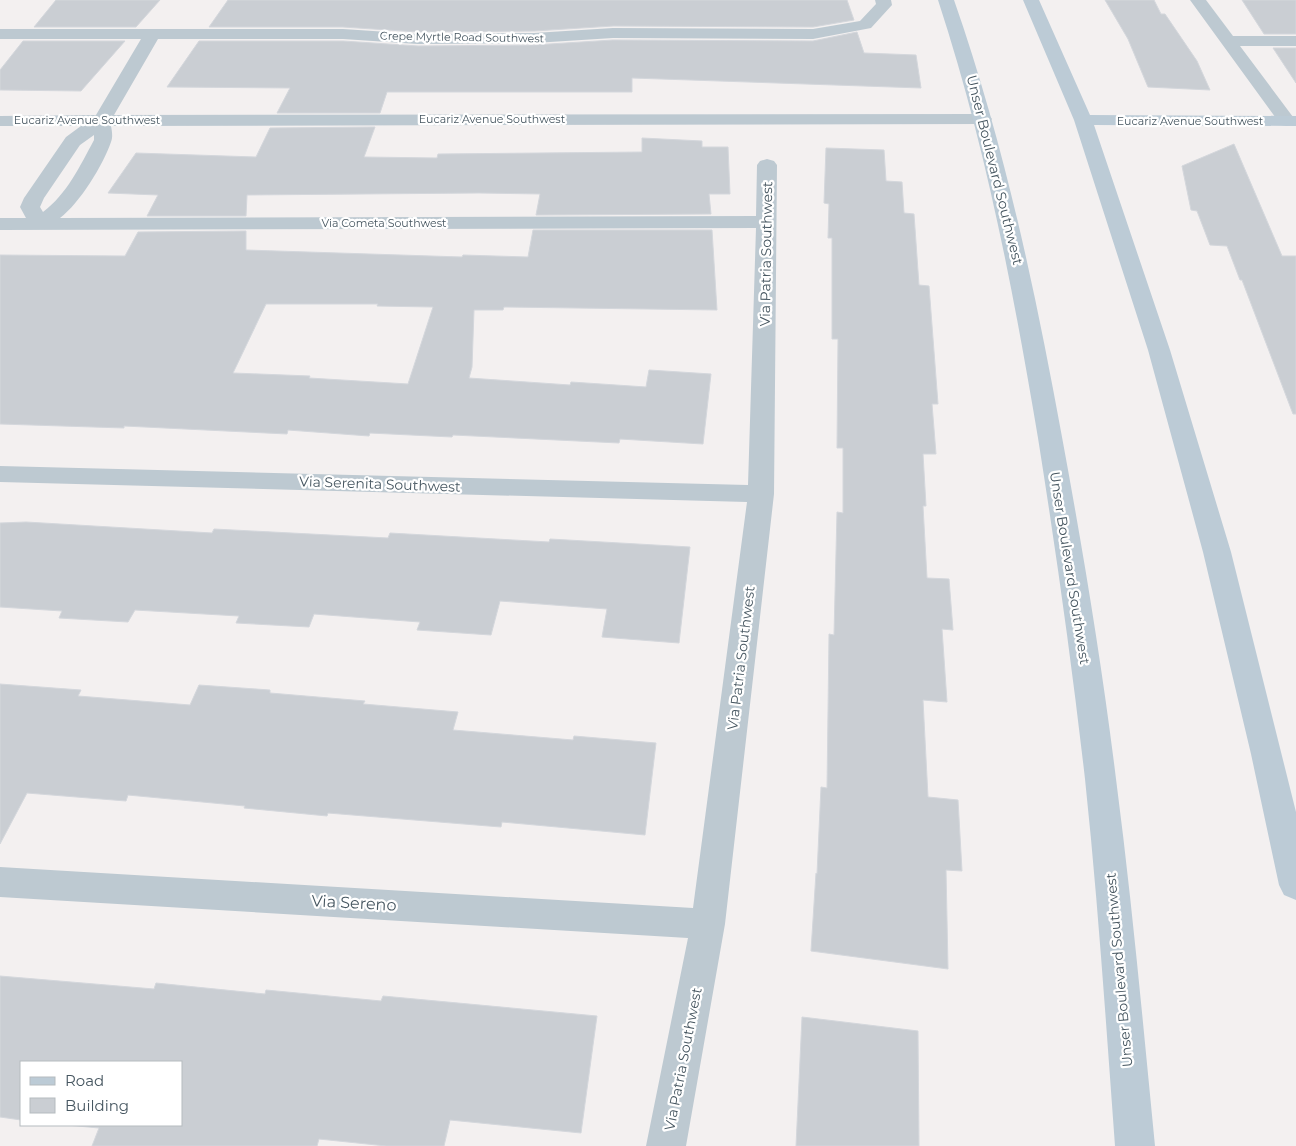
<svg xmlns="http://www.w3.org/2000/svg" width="1296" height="1146" font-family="Montserrat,sans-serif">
  <rect width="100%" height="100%" fill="#f3f0f0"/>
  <g fill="#caced3" stroke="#d4d7dc" fill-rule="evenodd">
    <path d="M 56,0 L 160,0 L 136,27 L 34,27 Z"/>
    <path d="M 228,0 L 847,0 L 854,20 L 813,27 L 613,26 L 534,31 L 418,32 L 343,27 L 209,27 Z"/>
    <path d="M 1105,0 L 1154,0 L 1161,14 L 1165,14 L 1197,61 L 1210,90 L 1148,87 L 1128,39 Z"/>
    <path d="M 1242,0 L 1296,0 L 1296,34 L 1264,34 Z"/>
    <path d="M 857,32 L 864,53 L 916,55 L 921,88 L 632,78 L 632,92 L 387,92 L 380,113 L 277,113 L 290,88 L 167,87 L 199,41 L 343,41 L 418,46 L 534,45 L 613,40 L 813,41 Z"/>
    <path d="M 23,41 L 125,41 L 81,91 L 0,90 L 0,70 Z"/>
    <path d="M 1273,48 L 1296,48 L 1296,83 Z"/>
    <path d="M 375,127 L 364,157 L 437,158 L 438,154 L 642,152 L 642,138 L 702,141 L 702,147 L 728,147 L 730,194 L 709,194 L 711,214 L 536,215 L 540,194 L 479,193 L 247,195 L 246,216 L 147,216 L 158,195 L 108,193 L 136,153 L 256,157 L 270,128 Z"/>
    <path d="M 1234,144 L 1282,256 L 1296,256 L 1296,414 L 1293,414 L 1242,280 L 1240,280 L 1227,246 L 1210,245 L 1197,211 L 1191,210 L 1182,166 Z"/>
    <path d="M 826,148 L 884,150 L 886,181 L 902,182 L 904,213 L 914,214 L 919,285 L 929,286 L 938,404 L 932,404 L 936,454 L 923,454 L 926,506 L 923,506 L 927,578 L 949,579 L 953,630 L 942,629 L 947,702 L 923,700 L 928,797 L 958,800 L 962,871 L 946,870 L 948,969 L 811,951 L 816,873 L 817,874 L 821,787 L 827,788 L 829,634 L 834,635 L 837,512 L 843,513 L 843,448 L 837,448 L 838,339 L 832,339 L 832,238 L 828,238 L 829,204 L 824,203 Z"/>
    <path d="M 533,230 L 712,230 L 717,310 L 504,307 L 503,310 L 474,310 L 472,367 L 469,378 L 570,385 L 571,382 L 646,387 L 649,370 L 711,374 L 703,444 L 620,439 L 619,443 L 453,435 L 452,437 L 370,433 L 369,436 L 288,430 L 287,434 L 124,426 L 124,428 L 0,424 L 0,255 L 125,256 L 138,232 L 246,231 L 246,250 L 462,257 L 463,255 L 528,257 ZM 266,304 L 378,304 L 377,306 L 433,307 L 408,384 L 309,378 L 310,376 L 233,373 Z"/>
    <path d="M 26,522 L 212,533 L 214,529 L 388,538 L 390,533 L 549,542 L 550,539 L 690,547 L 679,643 L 602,637 L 607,609 L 500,601 L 491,635 L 417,630 L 420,622 L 314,614 L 309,627 L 236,623 L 239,616 L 135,610 L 128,622 L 59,618 L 62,611 L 0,607 L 0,523 Z"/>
    <path d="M 0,684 L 81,690 L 78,696 L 190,705 L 199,685 L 270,690 L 270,693 L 365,701 L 363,704 L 458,712 L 453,730 L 573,740 L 574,736 L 656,743 L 645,835 L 502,822 L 501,827 L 328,813 L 327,816 L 244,808 L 245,806 L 128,795 L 126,801 L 27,793 L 0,844 Z"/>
    <path d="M 0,976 L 154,989 L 156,983 L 265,994 L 266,990 L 381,1001 L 383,996 L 597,1016 L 581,1133 L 450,1120 L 444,1146 L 386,1146 L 319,1139 L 317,1146 L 92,1146 L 99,1128 L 67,1125 L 181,1125 L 181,1062 L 21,1062 L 21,1120 L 0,1117 Z"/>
    <path d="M 802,1017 L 918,1031 L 919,1146 L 796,1146 Z"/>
  </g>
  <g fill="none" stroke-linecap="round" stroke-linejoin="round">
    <g fill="#bdc9d1" fill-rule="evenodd">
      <path d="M 875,0 L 891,0 L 892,5 L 871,28 L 813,39 L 613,38 L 534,43 L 418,44 L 343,39 L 158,39 L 114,115 L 983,114 L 989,115 L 992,119 L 989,123 L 983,124 L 111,126 C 112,131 113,137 111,142 C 103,165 80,203 60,218 L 756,216 L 757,165 L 760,161 L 767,159 L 774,161 L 777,165 L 774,494 L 725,924 L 686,1146 L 646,1146 L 688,938 L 0,897 L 0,867 L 693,908 L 747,502 L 0,482 L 0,466 L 748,485 L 756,228 L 0,230 L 0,218 L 26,218 L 20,207 L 24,198 L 66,137 L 81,126 L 0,126 L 0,116 L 96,115 L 141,39 L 0,39 L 0,29 L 343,29 L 418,34 L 534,33 L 613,28 L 813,29 L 860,21 L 876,4 ZM 94,135 L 94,140 C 80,166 67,194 43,212 L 40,207 L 44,198 L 80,145 Z"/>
      <path d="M 1190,0 L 1206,0 L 1233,36 L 1296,36 L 1296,46 L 1240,46 L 1296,121 L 1293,125 L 1287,126 L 1281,125 Z"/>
    </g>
    <g fill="#bccbd6" fill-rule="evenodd">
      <path d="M 938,0 L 954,0 C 1004,143 1035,289 1062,437 C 1083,551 1102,664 1116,779 C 1132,901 1143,1024 1155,1146 L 1115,1146 C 1106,1024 1098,901 1085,779 C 1072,665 1056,551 1038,438 C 1013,289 985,143 938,0 Z"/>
      <path d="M 1023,0 L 1039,0 L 1090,115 L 1296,116 L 1296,126 L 1094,125 L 1170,350 L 1231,552 L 1296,812 L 1296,900 L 1284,895 L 1279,885 L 1251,754 L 1203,552 L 1148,350 L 1074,120 Z"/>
    </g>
  </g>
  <g text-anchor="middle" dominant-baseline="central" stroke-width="4.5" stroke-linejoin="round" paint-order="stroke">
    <g font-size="11" fill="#465660" stroke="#fff">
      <text transform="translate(462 37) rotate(1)">Crepe Myrtle Road Southwest</text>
      <text x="492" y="119">Eucariz Avenue Southwest</text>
      <text x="87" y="120">Eucariz Avenue Southwest</text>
      <text x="1190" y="121">Eucariz Avenue Southwest</text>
      <text x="384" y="223">Via Cometa Southwest</text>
    </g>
    <g font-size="14" fill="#465660" stroke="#fff">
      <text transform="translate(995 170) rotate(76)">Unser Boulevard Southwest</text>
      <text transform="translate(766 254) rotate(-89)">Via Patria Southwest</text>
      <text transform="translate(380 484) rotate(2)">Via Serenita Southwest</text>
      <text transform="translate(1070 568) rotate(81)">Unser Boulevard Southwest</text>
      <text transform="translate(741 658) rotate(-83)">Via Patria Southwest</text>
      <text transform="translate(1119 970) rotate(-95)">Unser Boulevard Southwest</text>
      <text transform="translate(683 1059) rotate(-79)">Via Patria Southwest</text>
    </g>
    <g font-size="16" fill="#465660" stroke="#fff">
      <text transform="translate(354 903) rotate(3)">Via Sereno</text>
    </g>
  </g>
  <rect x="20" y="1061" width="162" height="65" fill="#ffffff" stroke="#b5bbbf"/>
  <rect x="30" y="1077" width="25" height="8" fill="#bccbd6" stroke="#b5bbbf"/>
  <text x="65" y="1086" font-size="15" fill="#465660">Road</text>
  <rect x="30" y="1098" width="25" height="15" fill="#caced3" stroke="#b5bbbf"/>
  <text x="65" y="1111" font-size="15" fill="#465660">Building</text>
</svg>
